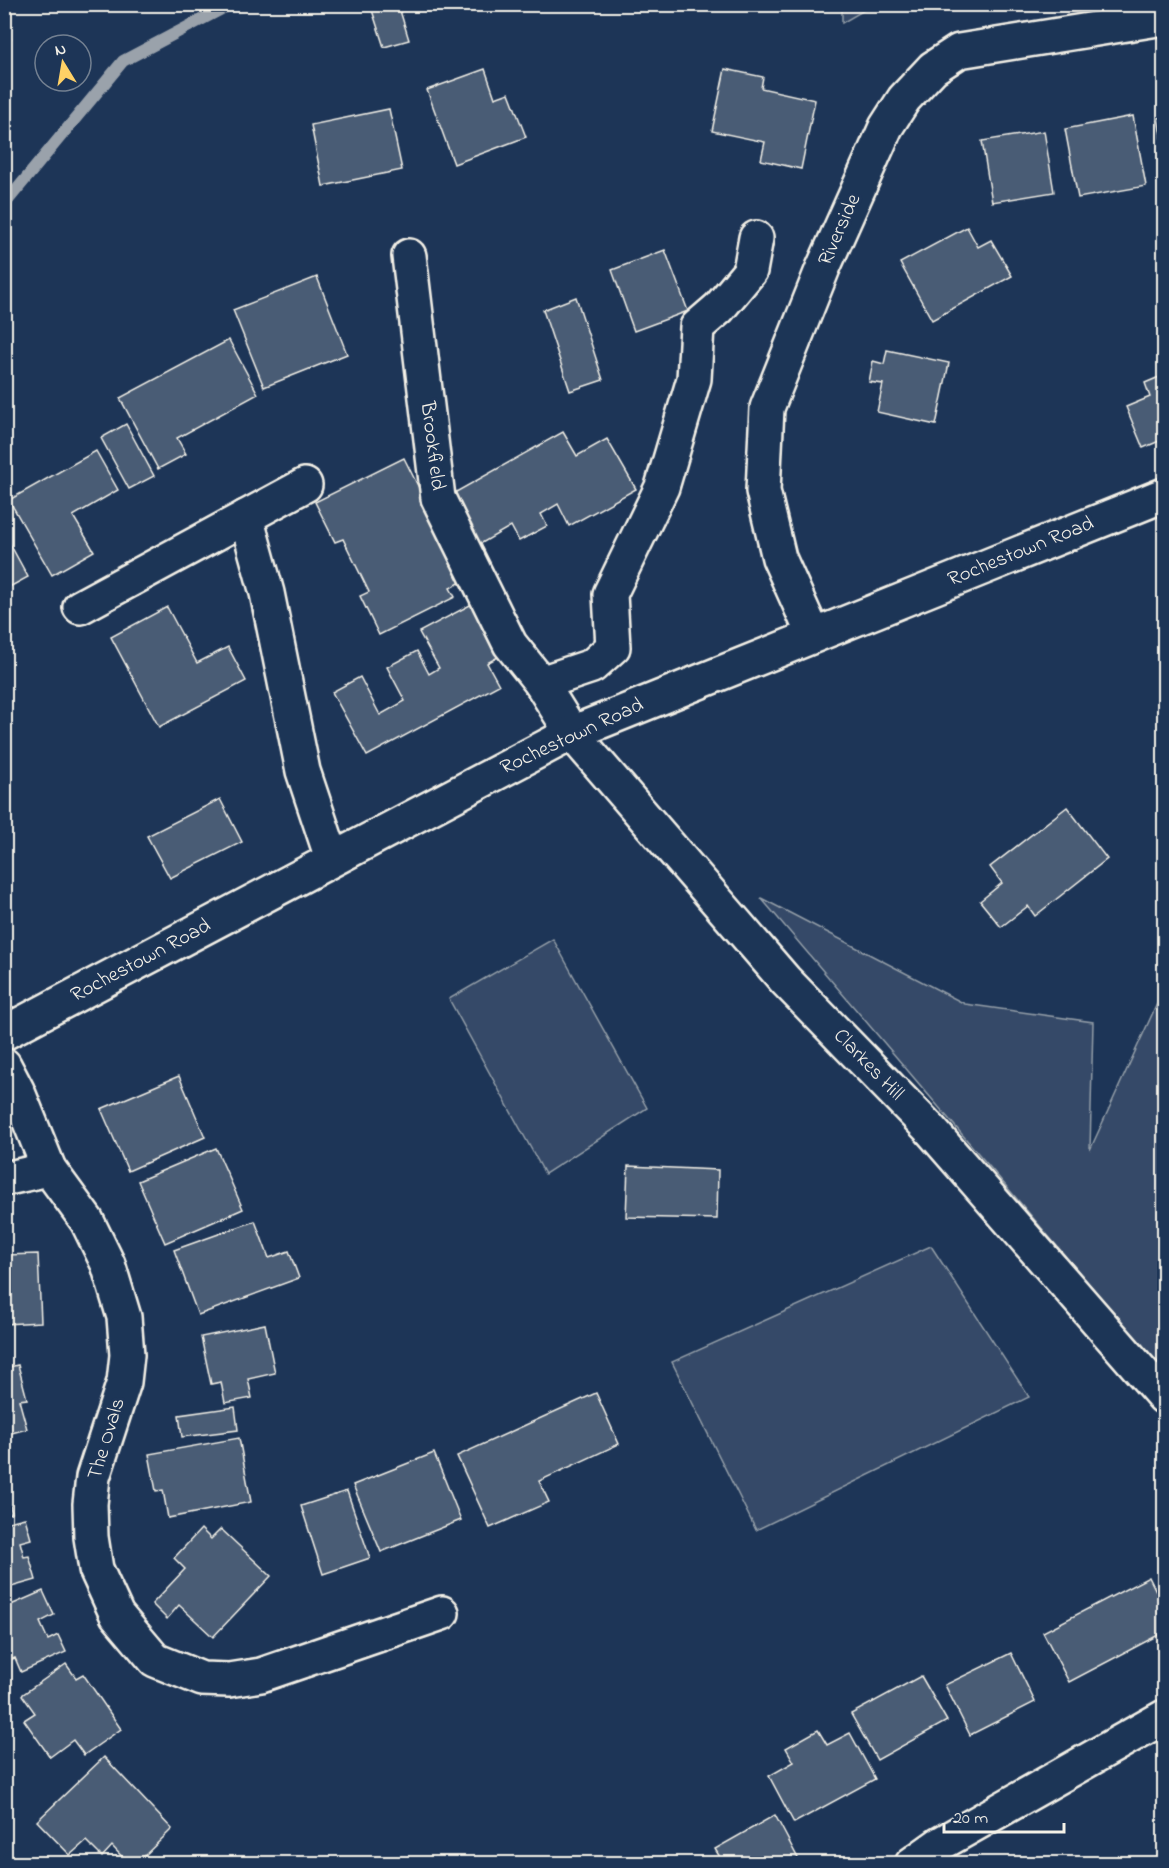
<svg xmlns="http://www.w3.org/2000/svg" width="1169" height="1868" font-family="'Indie Flower',sans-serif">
  <rect width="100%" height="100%" fill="#1d3557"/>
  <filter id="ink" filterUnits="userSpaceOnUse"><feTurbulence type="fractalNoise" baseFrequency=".0167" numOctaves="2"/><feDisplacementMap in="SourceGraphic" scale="12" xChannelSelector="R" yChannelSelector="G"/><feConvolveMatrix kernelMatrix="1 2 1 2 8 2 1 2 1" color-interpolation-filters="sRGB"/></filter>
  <g filter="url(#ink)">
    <g fill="#354a67" stroke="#949ea8" stroke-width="1.5">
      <path d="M 842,5 L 842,4 L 873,5 L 842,23 Z"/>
      <path d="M 761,898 L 965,1004 L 1093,1022 L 1090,1150 L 1161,995 L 1164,993 L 1164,1372 Z"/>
      <path d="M 553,939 L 647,1108 L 545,1174 L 449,999 Z"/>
      <path d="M 931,1246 L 1029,1397 L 756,1530 L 672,1362 Z"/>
    </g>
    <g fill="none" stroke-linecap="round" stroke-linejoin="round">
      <path stroke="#9aa2ab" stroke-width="12" d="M 4,205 L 123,61 L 231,4"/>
    </g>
    <g fill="#485b74" stroke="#f4f1e8" stroke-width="1.5">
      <path d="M 370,4 L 398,4 L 409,40 L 384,47 Z"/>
      <path d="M 4,35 L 11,39 L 4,51 Z"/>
      <path d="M 485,69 L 495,98 L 509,93 L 526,137 L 454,164 L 427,90 Z"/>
      <path d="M 725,69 L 763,77 L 761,88 L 815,100 L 801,169 L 761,160 L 765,142 L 712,131 Z"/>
      <path d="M 389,109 L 402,170 L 323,186 L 311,125 Z"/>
      <path d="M 1133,116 L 1146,186 L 1078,198 L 1065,129 Z"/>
      <path d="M 1164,117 L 1164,154 L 1158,118 Z"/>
      <path d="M 1044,131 L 1054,192 L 992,202 L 982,141 Z"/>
      <path d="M 967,227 L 978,247 L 991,240 L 1012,276 L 932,320 L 900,263 Z"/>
      <path d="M 665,250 L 688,311 L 634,331 L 612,270 Z"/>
      <path d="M 317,277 L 347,354 L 264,387 L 233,310 Z"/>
      <path d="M 576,297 L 603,380 L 570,391 L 543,310 Z"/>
      <path d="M 229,340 L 258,394 L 177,438 L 186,454 L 158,469 L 120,398 Z"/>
      <path d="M 887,350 L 949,363 L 936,425 L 877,412 L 883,384 L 869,382 L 873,361 L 884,364 Z"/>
      <path d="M 1164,375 L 1164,439 L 1143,448 L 1126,407 L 1150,397 L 1145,383 Z"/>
      <path d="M 126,424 L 154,476 L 129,489 L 101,438 Z"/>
      <path d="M 563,432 L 577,456 L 607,439 L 636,489 L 569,526 L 558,504 L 541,514 L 547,526 L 519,541 L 511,526 L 475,547 L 447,497 Z"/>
      <path d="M 96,451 L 118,490 L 73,516 L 94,551 L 52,575 L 9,500 Z"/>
      <path d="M 404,458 L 465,580 L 450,588 L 455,597 L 379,635 L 360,596 L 369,592 L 343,539 L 335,542 L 315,502 Z"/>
      <path d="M 4,533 L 28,577 L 4,590 Z"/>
      <path d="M 472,604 L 500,656 L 487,663 L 499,685 L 367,756 L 332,692 L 360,677 L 380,715 L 405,701 L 387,667 L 417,651 L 429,674 L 439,668 L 419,632 Z"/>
      <path d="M 167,607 L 197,663 L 228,647 L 246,681 L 159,727 L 111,637 Z"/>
      <path d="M 220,799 L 242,842 L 170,878 L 147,836 Z"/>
      <path d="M 1067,807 L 1107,859 L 1035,916 L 1028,906 L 1001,927 L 980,901 L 1002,883 L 990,867 Z"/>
      <path d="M 179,1076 L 205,1137 L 128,1171 L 101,1109 Z"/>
      <path d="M 216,1148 L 243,1209 L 165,1243 L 138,1181 Z"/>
      <path d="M 628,1166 L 718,1170 L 717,1219 L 626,1217 Z"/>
      <path d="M 255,1221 L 269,1258 L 289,1251 L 299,1278 L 198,1315 L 174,1250 Z"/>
      <path d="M 38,1254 L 41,1322 L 4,1324 L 4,1255 Z"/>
      <path d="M 265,1324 L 275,1373 L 248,1379 L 252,1398 L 225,1403 L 221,1382 L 211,1384 L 201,1337 Z"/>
      <path d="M 18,1365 L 27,1399 L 19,1400 L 27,1429 L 4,1435 L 4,1368 Z"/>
      <path d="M 596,1393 L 619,1444 L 539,1481 L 549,1502 L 490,1528 L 457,1456 Z"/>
      <path d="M 235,1407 L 238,1430 L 182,1437 L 179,1415 Z"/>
      <path d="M 239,1438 L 251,1502 L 168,1518 L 163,1490 L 156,1491 L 149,1454 Z"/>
      <path d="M 434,1453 L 461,1520 L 381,1552 L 353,1485 Z"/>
      <path d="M 4,1485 L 12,1513 L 4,1515 Z"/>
      <path d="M 347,1491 L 370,1558 L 323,1574 L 301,1506 Z"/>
      <path d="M 25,1518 L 31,1539 L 20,1542 L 24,1557 L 29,1556 L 36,1580 L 4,1589 L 4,1523 Z"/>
      <path d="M 201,1529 L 211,1539 L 221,1529 L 271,1576 L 213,1637 L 179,1605 L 167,1619 L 152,1604 L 185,1569 L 174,1558 Z"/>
      <path d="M 1149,1577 L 1164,1607 L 1164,1632 L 1069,1682 L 1043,1632 Z"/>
      <path d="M 43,1591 L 54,1615 L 40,1622 L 48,1640 L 58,1635 L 66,1652 L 21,1672 L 15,1658 L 4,1662 L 4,1608 Z"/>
      <path d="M 1011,1653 L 1035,1702 L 970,1735 L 945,1685 Z"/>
      <path d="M 66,1664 L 76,1678 L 83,1674 L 121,1729 L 84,1755 L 73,1740 L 50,1757 L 24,1720 L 35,1713 L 22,1695 Z"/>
      <path d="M 921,1676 L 947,1721 L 877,1760 L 851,1714 Z"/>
      <path d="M 818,1730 L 827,1745 L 850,1733 L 875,1779 L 794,1823 L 769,1776 L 794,1762 L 786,1748 Z"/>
      <path d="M 104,1757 L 172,1829 L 136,1864 L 129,1864 L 112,1846 L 102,1857 L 86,1841 L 70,1855 L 37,1821 Z"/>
      <path d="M 775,1815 L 801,1864 L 724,1864 L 715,1849 Z"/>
    </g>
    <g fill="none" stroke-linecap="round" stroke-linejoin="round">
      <defs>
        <g id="minor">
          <path d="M 409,256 L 438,498 L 510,644 L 541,683"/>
          <path d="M 246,517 L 267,593 L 303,771 L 332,858"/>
          <path d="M 80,607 L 305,485"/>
          <path d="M 813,634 L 779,558 L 763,491 L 767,408 L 823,268 L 886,127 L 904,99 L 933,68 L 959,51 L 1164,18"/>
          <path d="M 572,733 L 541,683 L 592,666 L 613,647 L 610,594 L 662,487 L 694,379 L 697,327 L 719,308 L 750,271 L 756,238"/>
          <path d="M 4,1065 L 17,1090 L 49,1169 L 87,1221 L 108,1264 L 124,1317 L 127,1355 L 124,1382 L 93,1477 L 90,1504 L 91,1537 L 96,1569 L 117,1615 L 155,1660 L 202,1679 L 229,1680 L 261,1675 L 442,1613"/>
          <path d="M 4,1179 L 49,1169"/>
          <path d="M 912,1864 L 940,1844 L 1164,1717"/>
        </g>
        <path id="tertiary" d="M 572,733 L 785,980 L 930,1129 L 1164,1397"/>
        <path id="secondary" d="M 4,1033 L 572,733 L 1164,495"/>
      </defs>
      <use href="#minor" stroke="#f4f1e8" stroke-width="38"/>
      <use href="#tertiary" stroke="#f4f1e8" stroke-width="38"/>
      <use href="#secondary" stroke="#f4f1e8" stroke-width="38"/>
      <use href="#minor" stroke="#1d3557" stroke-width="33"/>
      <use href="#tertiary" stroke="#1d3557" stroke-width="33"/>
      <use href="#secondary" stroke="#1d3557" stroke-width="33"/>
    </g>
  </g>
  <g text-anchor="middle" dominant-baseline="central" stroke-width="6" stroke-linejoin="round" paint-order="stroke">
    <g font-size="21" fill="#f4f1e8" stroke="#1d3557">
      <text transform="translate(840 230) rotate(-66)">Riverside</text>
      <text transform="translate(432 446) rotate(83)">Brookfield</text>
      <text transform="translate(1021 552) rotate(-22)">Rochestown Road</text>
      <text transform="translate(572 737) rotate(-25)">Rochestown Road</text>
      <text transform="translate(141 961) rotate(-28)">Rochestown Road</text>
      <text transform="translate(868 1065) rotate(46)">Clarkes Hill</text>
      <text transform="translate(107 1439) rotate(-73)">The Ovals</text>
    </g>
  </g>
  <rect width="1169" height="1868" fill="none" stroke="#1d3557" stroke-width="24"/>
  <rect x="12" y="12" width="1145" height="1844" fill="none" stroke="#f4f1e8" stroke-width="2" filter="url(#ink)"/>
  <g transform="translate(63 63) rotate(349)"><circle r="28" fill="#1d3557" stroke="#738091" stroke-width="1.5"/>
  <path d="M0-4.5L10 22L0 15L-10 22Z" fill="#ffd166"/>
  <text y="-9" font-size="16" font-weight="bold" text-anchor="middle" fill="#f4f1e8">N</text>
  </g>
  <path d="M944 1823v9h120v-9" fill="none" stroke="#f4f1e8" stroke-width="3"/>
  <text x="953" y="1823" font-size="18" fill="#f4f1e8" stroke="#1d3557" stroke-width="4.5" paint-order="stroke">20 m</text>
</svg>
